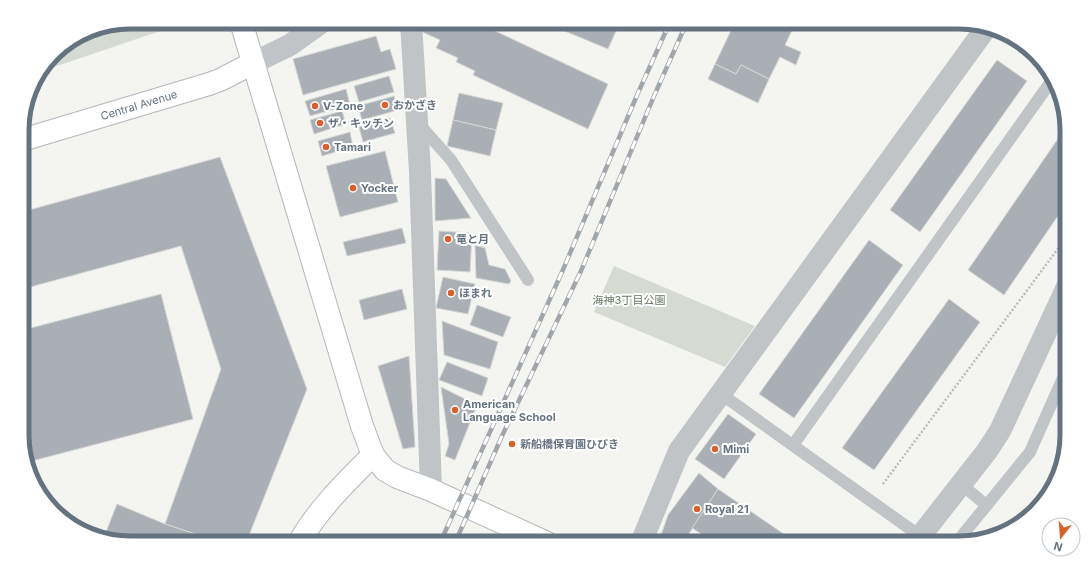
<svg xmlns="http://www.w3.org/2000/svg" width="1089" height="565" font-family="Inter,'Noto Sans JP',sans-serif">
  <rect width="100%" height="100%" fill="#f4f5f1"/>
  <g fill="#d5dbd2">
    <path d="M 130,22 L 187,22 L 42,71 L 59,49 L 89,30 Z"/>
    <path d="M 614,266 L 755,326 L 725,367 L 594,312 Z"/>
  </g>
  <g fill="#a9afb5" stroke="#d6d6d4">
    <path d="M 421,22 L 486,22 L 495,26 L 493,30 L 608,84 L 588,129 L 473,75 L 475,71 L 456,62 L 458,58 L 436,48 L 440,40 L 418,30 Z"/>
    <path d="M 543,22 L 620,22 L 608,49 Z"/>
    <path d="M 735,22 L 796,22 L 785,45 L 801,52 L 796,65 L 780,57 L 769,79 L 741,65 L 736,74 L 715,64 Z"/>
    <path d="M 376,36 L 381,52 L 390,49 L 396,69 L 303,95 L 293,59 Z"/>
    <path d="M 997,60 L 1027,81 L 920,232 L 890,210 Z"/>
    <path d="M 715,64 L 736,74 L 741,65 L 769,79 L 758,103 L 708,79 Z"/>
    <path d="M 389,76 L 394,92 L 359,102 L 354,86 Z"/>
    <path d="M 346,89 L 350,105 L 310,116 L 305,101 Z"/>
    <path d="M 459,93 L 503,103 L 496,130 L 453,120 Z"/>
    <path d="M 394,96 L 398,110 L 362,120 L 358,106 Z"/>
    <path d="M 342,111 L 346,124 L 314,134 L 310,120 Z"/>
    <path d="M 390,118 L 395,133 L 363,142 L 359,127 Z"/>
    <path d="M 453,120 L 496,130 L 490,156 L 447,146 Z"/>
    <path d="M 1066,127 L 1066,204 L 1004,295 L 968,270 Z"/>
    <path d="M 350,132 L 353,147 L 322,156 L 318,141 Z"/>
    <path d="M 385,151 L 398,202 L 340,217 L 326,166 Z"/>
    <path d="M 220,157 L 307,389 L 246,543 L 222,543 L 165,524 L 221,369 L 181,246 L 23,289 L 22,212 Z"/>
    <path d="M 435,178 L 446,179 L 471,218 L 435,221 Z"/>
    <path d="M 402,228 L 406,243 L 347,256 L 343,242 Z"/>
    <path d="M 439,231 L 472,233 L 470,272 L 437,270 Z"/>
    <path d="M 869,240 L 903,265 L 794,418 L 759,394 Z"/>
    <path d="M 475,245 L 485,248 L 489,265 L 505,269 L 511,281 L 509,284 L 476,278 Z"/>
    <path d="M 443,277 L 475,284 L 468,314 L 436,308 Z"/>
    <path d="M 402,289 L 407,309 L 364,320 L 359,300 Z"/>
    <path d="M 161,294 L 193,419 L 28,462 L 23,449 L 23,330 Z"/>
    <path d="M 949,299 L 980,322 L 874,470 L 842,448 Z"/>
    <path d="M 477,305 L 511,317 L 503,337 L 470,325 Z"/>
    <path d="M 442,321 L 498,342 L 490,369 L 444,355 Z"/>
    <path d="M 409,356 L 415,447 L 403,449 L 378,366 Z"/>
    <path d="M 447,362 L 488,378 L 482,396 L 439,380 Z"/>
    <path d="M 441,387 L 477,405 L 455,460 L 445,456 L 449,444 Z"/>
    <path d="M 728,414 L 756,434 L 724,479 L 695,459 Z"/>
    <path d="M 699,473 L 718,489 L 683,543 L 668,543 L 660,538 L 668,515 Z"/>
    <path d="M 718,489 L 797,543 L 715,543 L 692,528 Z"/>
    <path d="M 117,504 L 165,524 L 222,543 L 130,543 L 104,537 Z"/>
  </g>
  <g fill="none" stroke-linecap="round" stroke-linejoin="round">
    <defs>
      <g id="secondary">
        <path d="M 241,22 L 362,426 L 373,455 L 385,470 L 397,477 L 431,490 L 547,543"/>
        <path id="s1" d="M 22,140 L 209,84 L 220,80 L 253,63"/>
        <path d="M 299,543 C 317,510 346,482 373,455"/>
      </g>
    </defs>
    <use href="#secondary" stroke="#b3b7bb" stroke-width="24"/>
    <path stroke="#babcbe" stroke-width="2.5" stroke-dasharray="2 2" stroke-linecap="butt" d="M 883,484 L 1066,238"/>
    <g stroke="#c0c4c7" stroke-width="12">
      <path d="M 418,123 L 451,160 L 528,280"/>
      <path d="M 721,394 L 920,536"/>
      <path d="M 793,445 L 1052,80"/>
      <path d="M 961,484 L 986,505"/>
      <path d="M 956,543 L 1030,452 L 1067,369"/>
    </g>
    <g stroke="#c0c4c7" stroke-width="22">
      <path d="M 411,22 L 420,172 L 431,490"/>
      <path d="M 253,63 L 290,45 L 322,22"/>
      <path d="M 641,543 L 679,451 L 986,28"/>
      <path d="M 915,543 L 987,451 L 1000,431 L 1067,287"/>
    </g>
    <use href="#secondary" stroke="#fff" stroke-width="22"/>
    <defs>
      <g id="rail">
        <path d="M 440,543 L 562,272 L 638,93 L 670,22"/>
        <path d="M 455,543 L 502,436 L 581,271 L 654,96 L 687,22"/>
      </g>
    </defs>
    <use href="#rail" stroke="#a1a6ab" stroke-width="4.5"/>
    <use href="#rail" stroke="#fff" stroke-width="3" stroke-dasharray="9" stroke-linecap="butt"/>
  </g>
  <g fill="#d8602d" stroke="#fff" stroke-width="1.5">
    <circle cx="385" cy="105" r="4"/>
    <circle cx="315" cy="106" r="4"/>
    <circle cx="320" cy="123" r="4"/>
    <circle cx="326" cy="147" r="4"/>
    <circle cx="353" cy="188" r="4"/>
    <circle cx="448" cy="239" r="4"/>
    <circle cx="451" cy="293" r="4"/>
    <circle cx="455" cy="410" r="4"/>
    <circle cx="512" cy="444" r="4"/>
    <circle cx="715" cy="449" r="4"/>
    <circle cx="697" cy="509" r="4"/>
  </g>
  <g text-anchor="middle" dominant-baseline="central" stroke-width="4" stroke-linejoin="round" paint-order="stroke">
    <g font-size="11" fill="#657380" stroke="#fff">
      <text stroke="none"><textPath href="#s1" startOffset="122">Central Avenue</textPath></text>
    </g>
    <g font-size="11" font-weight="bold" fill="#657380" stroke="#fff" text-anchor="start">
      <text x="393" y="105">おかざき</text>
      <text x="323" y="106">V-Zone</text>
      <text x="328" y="123">ザ・キッチン</text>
      <text x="334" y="147">Tamari</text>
      <text x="361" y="188">Yocker</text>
      <text x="456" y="239">竜と月</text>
      <text x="459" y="293">ほまれ</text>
      <text x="463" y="404">American<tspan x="463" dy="13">Language School</tspan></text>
      <text x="520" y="444">新船橋保育園ひびき</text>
      <text x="723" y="449">Mimi</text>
      <text x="705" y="509">Royal 21</text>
    </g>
    <g font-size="11" fill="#667864" stroke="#fff">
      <text x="629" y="300">海神3丁目公園</text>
    </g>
  </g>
  <path d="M0 0H1089V565H0ZM130 29H959A101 101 0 0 1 1060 130V435A101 101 0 0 1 959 536H130A101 101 0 0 1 29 435V130A101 101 0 0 1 130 29Z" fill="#fff" fill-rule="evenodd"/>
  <path fill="none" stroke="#657380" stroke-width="5" d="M130 29H959A101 101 0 0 1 1060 130V435A101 101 0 0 1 959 536H130A101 101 0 0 1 29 435V130A101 101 0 0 1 130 29Z"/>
  <g transform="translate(1061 537) rotate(197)"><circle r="19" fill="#ffffff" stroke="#c1c7cc"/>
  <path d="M0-3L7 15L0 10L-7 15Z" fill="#d8602d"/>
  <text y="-6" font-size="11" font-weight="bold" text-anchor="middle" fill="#657380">N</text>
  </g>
</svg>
